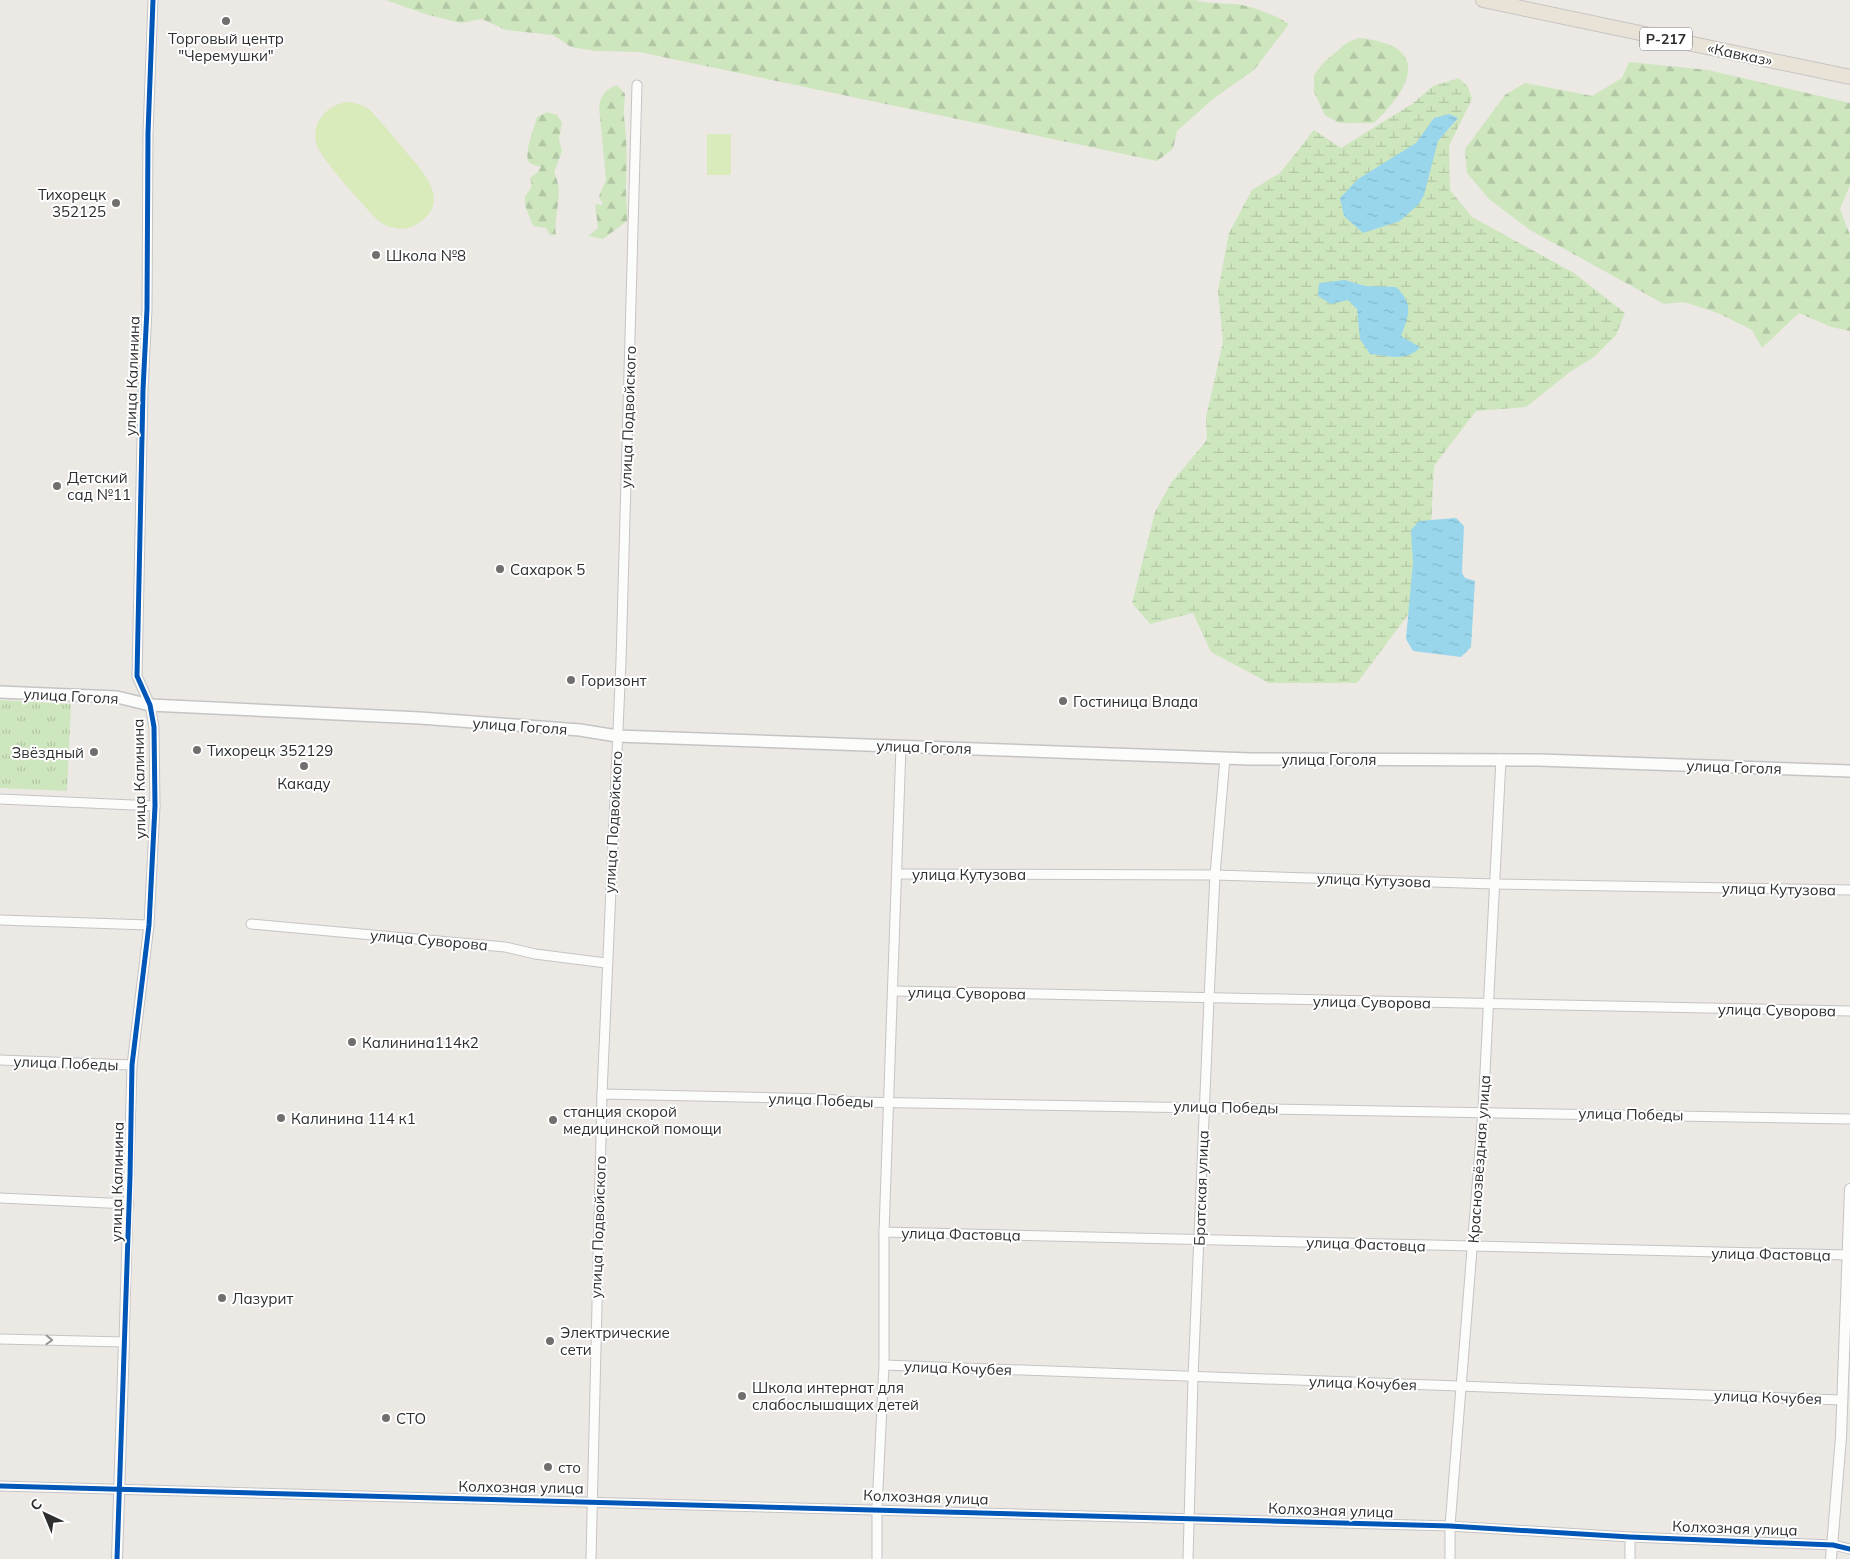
<svg xmlns="http://www.w3.org/2000/svg" width="1850" height="1559" font-family="Mulish,sans-serif">
  <defs>
    <pattern id="grass-tufts" width="24" height="20" patternUnits="userSpaceOnUse" patternTransform="scale(1.25)"><rect width="24" height="20" fill="#cee6be"/><path d="M3 7l-1-3M5 7V3M7 7l1-3M15 17l-1-3M17 17v-4M19 17l1-3" fill="none" stroke="#b1c6a4"/></pattern>
    <pattern id="forest-firs" width="22" height="20" patternUnits="userSpaceOnUse" patternTransform="scale(1.25)"><rect width="22" height="20" fill="#cee6be"/><path d="M5 1l3.5 6h-7zM16 11l3.5 6h-7z" fill="#b1c6a4"/></pattern>
    <pattern id="wetland-marsh" width="20" height="14" patternUnits="userSpaceOnUse" patternTransform="scale(1.25)"><rect width="20" height="14" fill="#cee6be"/><path d="M1 5h8M5 5V1M11 12h8M15 12V8" fill="none" stroke="#b1c6a4"/></pattern>
    <pattern id="water-ripples" width="26" height="14" patternUnits="userSpaceOnUse" patternTransform="scale(1.25)"><rect width="26" height="14" fill="#99d6ec"/><path d="M2 4q2-2 4 0t4 0M15 11q2-2 4 0t4 0" fill="none" stroke="#84b8cb"/></pattern>
  </defs>
  <rect width="100%" height="100%" fill="#ece8e4"/>
  <path fill="url(#grass-tufts)" d="M 0,700 L 71,704 L 67,791 L 0,788 Z"/>
  <g fill="url(#forest-firs)">
    <path d="M 386,0 L 1195,0 C 1211,5 1227,2 1242,5 C 1259,9 1275,15 1289,24 L 1254,70 L 1213,99 L 1177,131 L 1173,149 L 1157,161 L 639,52 L 596,51 L 571,47 L 553,35 L 506,30 L 482,19 L 461,23 L 425,14 Z"/>
    <path d="M 1359,38 C 1431,45 1413,86 1374,123 L 1339,123 L 1325,115 L 1314,92 L 1314,75 L 1323,63 L 1348,42 Z"/>
    <path d="M 1629,62 L 1708,70 L 1850,103 L 1850,185 L 1840,209 L 1850,235 L 1850,331 L 1831,327 L 1799,313 L 1762,348 L 1752,330 L 1718,313 L 1684,302 L 1664,304 L 1530,230 L 1489,199 L 1467,173 L 1465,149 L 1505,95 L 1525,83 L 1592,96 L 1622,78 Z"/>
    <path d="M 617,85 L 625,94 C 625,102 623,110 624,117 C 627,139 627,160 626,182 C 625,195 628,207 627,221 L 603,239 L 588,236 L 598,228 L 595,204 L 603,205 L 599,196 L 606,180 L 599,107 C 601,95 606,89 617,85 Z"/>
    <path d="M 547,112 L 557,115 L 562,123 L 559,139 L 562,151 L 554,173 C 565,193 553,214 556,235 L 550,235 L 546,228 L 533,226 L 525,205 L 525,196 C 531,190 533,186 530,178 L 538,172 L 541,167 C 538,166 533,165 530,163 C 522,156 535,127 537,117 Z"/>
  </g>
  <path fill="url(#wetland-marsh)" d="M 1459,78 L 1468,87 L 1472,99 L 1449,146 L 1450,190 L 1472,217 L 1574,273 L 1625,313 L 1616,335 L 1594,357 L 1570,372 L 1526,407 L 1476,411 L 1434,466 L 1428,588 L 1357,683 L 1269,683 L 1211,652 L 1193,613 L 1150,624 L 1132,603 L 1155,512 L 1171,483 L 1207,440 L 1206,417 L 1223,342 L 1218,291 L 1229,233 L 1252,190 L 1280,173 L 1314,130 L 1341,148 L 1412,104 L 1433,86 Z"/>
  <g fill="#d9eabb">
    <path d="M 348,102 L 359,104 L 369,109 C 381,121 391,134 402,147 C 420,169 455,201 417,224 C 405,232 391,229 380,222 C 366,209 326,164 318,148 C 308,126 326,104 348,102 Z"/>
    <rect x="707" y="134" width="24" height="41"/>
  </g>
  <g fill="url(#water-ripples)">
    <path d="M 1449,114 L 1458,118 L 1438,141 L 1424,195 L 1419,204 L 1400,221 L 1363,233 L 1344,216 L 1340,198 L 1358,179 L 1416,143 L 1434,118 Z"/>
    <path d="M 1345,280 L 1365,286 L 1396,287 C 1414,304 1409,315 1401,336 L 1420,347 C 1408,362 1388,356 1370,354 L 1360,339 L 1357,309 L 1348,300 L 1331,304 L 1318,296 L 1319,283 Z"/>
    <path d="M 1456,518 L 1464,526 L 1462,573 L 1465,578 L 1475,581 L 1471,647 L 1461,657 L 1413,651 L 1406,639 L 1413,562 L 1411,530 L 1419,521 Z"/>
  </g>
  <g fill="none" stroke-linecap="round" stroke-linejoin="round">
    <defs>
      <g id="minor">
        <path d="M 0,799 L 155,806"/>
        <path d="M 898,874 L 1215,875 L 1494,884 L 1850,890"/>
        <path d="M 0,920 L 149,925"/>
        <path d="M 251,924 L 505,947 L 535,954 L 606,963"/>
        <path d="M 894,991 L 1850,1011"/>
        <path d="M 0,1060 L 132,1065"/>
        <path d="M 602,1094 L 826,1099 L 855,1102 L 1850,1119"/>
        <path d="M 0,1198 L 129,1204"/>
        <path d="M 884,1232 L 1848,1255"/>
        <path d="M 0,1339 L 124,1342 L 132,1065 L 149,925 L 155,806 L 154,727 L 150,705 L 137,676 L 143,390 L 147,309 L 148,133 L 153,0"/>
        <path d="M 884,1365 L 1841,1400"/>
        <path d="M 0,1486 L 1450,1526 L 1630,1537 L 1833,1545 L 1850,1549"/>
        <path d="M 591,1559 L 602,1094 L 621,661 L 637,85"/>
        <path d="M 877,1559 L 877,1508 L 884,1365 L 884,1232 L 901,746"/>
        <path d="M 1188,1559 L 1193,1378 L 1209,999 L 1215,875 L 1225,758"/>
        <path d="M 1450,1559 L 1450,1526 L 1483,1111 L 1501,759"/>
        <path d="M 1630,1559 L 1630,1537"/>
      </g>
      <g id="tertiary">
        <path d="M 117,1559 L 124,1342"/>
        <path d="M 1831,1559 L 1841,1437 L 1850,1189"/>
      </g>
      <path id="secondary" d="M 0,692 L 117,697 L 150,705 L 420,718 L 580,730 L 617,736 L 1250,759 L 1539,760 L 1850,771"/>
      <path id="trunk" d="M 1483,0 L 1850,77"/>
    </defs>
    <use href="#minor" stroke="#c5c4c5" stroke-width="11"/>
    <use href="#tertiary" stroke="#c5c4c5" stroke-width="12"/>
    <use href="#secondary" stroke="#c5c4c5" stroke-width="14"/>
    <use href="#trunk" stroke="#c6c5c4" stroke-width="16"/>
    <use href="#minor" stroke="#fcfcfb" stroke-width="9"/>
    <use href="#tertiary" stroke="#fcfcfb" stroke-width="10"/>
    <use href="#secondary" stroke="#fcfcfb" stroke-width="11"/>
    <use href="#trunk" stroke="#e9e2d6" stroke-width="14"/>
    <defs>
      <g id="cycleway">
        <path d="M 0,1486 L 1450,1526 L 1630,1537 L 1833,1545 L 1850,1549"/>
        <path d="M 117,1559 L 130,1177 L 132,1065 L 149,925 L 155,806 L 154,727 L 150,705 L 137,676 L 143,390 L 147,309 L 148,133 L 153,0"/>
      </g>
    </defs>
    <use href="#cycleway" stroke="#fff" stroke-width="8"/>
    <use href="#cycleway" stroke="#0057b8" stroke-width="5"/>
  </g>
  <defs><path id="oneway-chevron" d="M-2-3.5L2.5 0L-2 3.5" fill="none" stroke-width="1.6" stroke-linecap="round" stroke-linejoin="round" transform="scale(1.25)"/></defs>
  <use stroke="#959594" href="#oneway-chevron" transform="translate(49 1340) rotate(2)"/>
  <g fill="#706f6e" stroke="#fff" stroke-width="2">
    <circle cx="226" cy="21" r="5"/>
    <circle cx="116" cy="203" r="5"/>
    <circle cx="376" cy="255" r="5"/>
    <circle cx="57" cy="486" r="5"/>
    <circle cx="500" cy="569" r="5"/>
    <circle cx="571" cy="680" r="5"/>
    <circle cx="1063" cy="701" r="5"/>
    <circle cx="197" cy="750" r="5"/>
    <circle cx="94" cy="752" r="5"/>
    <circle cx="304" cy="766" r="5"/>
    <circle cx="352" cy="1042" r="5"/>
    <circle cx="281" cy="1118" r="5"/>
    <circle cx="553" cy="1120" r="5"/>
    <circle cx="222" cy="1298" r="5"/>
    <circle cx="550" cy="1341" r="5"/>
    <circle cx="742" cy="1396" r="5"/>
    <circle cx="386" cy="1418" r="5"/>
    <circle cx="548" cy="1467" r="5"/>
  </g>
  <g text-anchor="middle" dominant-baseline="central" stroke-width="4" stroke-linejoin="round" paint-order="stroke">
    <rect fill="#fff" stroke="#6d6d6d" stroke-width="1" x="1640" y="27.5" width="52" height="23" rx="4"/>
    <g font-size="14" font-weight="bold" fill="#2e2e2e">
      <text x="1666" y="39">Р-217</text>
    </g>
    <g font-size="15" fill="#2e2e2e" stroke="#fff" text-anchor="start">
      <text x="226" y="38" text-anchor="middle">Торговый центр<tspan x="226" dy="17">"Черемушки"</tspan></text>
      <text x="106" y="194" text-anchor="end">Тихорецк<tspan x="106" dy="17">352125</tspan></text>
      <text x="386" y="255">Школа №8</text>
      <text x="67" y="477">Детский<tspan x="67" dy="17">сад №11</tspan></text>
      <text x="510" y="569">Сахарок 5</text>
      <text x="581" y="680">Горизонт</text>
      <text x="1073" y="701">Гостиница Влада</text>
      <text x="207" y="750">Тихорецк 352129</text>
      <text x="84" y="752" text-anchor="end">Звёздный</text>
      <text x="304" y="783" text-anchor="middle">Какаду</text>
      <text x="362" y="1042">Калинина114к2</text>
      <text x="563" y="1111">станция скорой<tspan x="563" dy="17">медицинской помощи</tspan></text>
      <text x="291" y="1118">Калинина 114 к1</text>
      <text x="232" y="1298">Лазурит</text>
      <text x="560" y="1332">Электрические<tspan x="560" dy="17">сети</tspan></text>
      <text x="752" y="1387">Школа интернат для<tspan x="752" dy="17">слабослышащих детей</tspan></text>
      <text x="396" y="1418">СТО</text>
      <text x="558" y="1467">сто</text>
    </g>
    <g font-size="15" fill="#2e2e2e" stroke="#fff">
      <text transform="translate(1740 54) rotate(12)">«Кавказ»</text>
      <text transform="translate(132 376) rotate(-88)">улица Калинина</text>
      <text transform="translate(628 417) rotate(-88)">улица Подвойского</text>
      <text transform="translate(71 696) rotate(3)">улица Гоголя</text>
      <text transform="translate(520 726) rotate(4)">улица Гоголя</text>
      <text transform="translate(924 747) rotate(2)">улица Гоголя</text>
      <text x="1329" y="759">улица Гоголя</text>
      <text transform="translate(1734 767) rotate(2)">улица Гоголя</text>
      <text transform="translate(139 779) rotate(-91)">улица Калинина</text>
      <text transform="translate(613 822) rotate(-87)">улица Подвойского</text>
      <text x="969" y="874">улица Кутузова</text>
      <text transform="translate(1374 880) rotate(2)">улица Кутузова</text>
      <text transform="translate(1779 889) rotate(1)">улица Кутузова</text>
      <text transform="translate(429 940) rotate(5)">улица Суворова</text>
      <text transform="translate(967 993) rotate(1)">улица Суворова</text>
      <text transform="translate(1372 1002) rotate(1)">улица Суворова</text>
      <text transform="translate(1777 1010) rotate(1)">улица Суворова</text>
      <text transform="translate(66 1063) rotate(2)">улица Победы</text>
      <text transform="translate(821 1100) rotate(2)">улица Победы</text>
      <text transform="translate(1226 1107) rotate(1)">улица Победы</text>
      <text transform="translate(1631 1114) rotate(1)">улица Победы</text>
      <text transform="translate(1479 1159) rotate(-86)">Краснозвёздная улица</text>
      <text transform="translate(117 1182) rotate(-89)">улица Калинина</text>
      <text transform="translate(1201 1188) rotate(-88)">Братская улица</text>
      <text transform="translate(598 1227) rotate(-88)">улица Подвойского</text>
      <text transform="translate(961 1234) rotate(1)">улица Фастовца</text>
      <text transform="translate(1366 1244) rotate(2)">улица Фастовца</text>
      <text transform="translate(1771 1254) rotate(1)">улица Фастовца</text>
      <text transform="translate(958 1368) rotate(2)">улица Кочубея</text>
      <text transform="translate(1363 1383) rotate(2)">улица Кочубея</text>
      <text transform="translate(1768 1397) rotate(2)">улица Кочубея</text>
      <text transform="translate(521 1487) rotate(1)">Колхозная улица</text>
      <text transform="translate(926 1497) rotate(2)">Колхозная улица</text>
      <text transform="translate(1331 1510) rotate(2)">Колхозная улица</text>
      <text transform="translate(1735 1528) rotate(2)">Колхозная улица</text>
    </g>
  </g>
  <g transform="translate(45 1514) rotate(316)" stroke="#ffffff" stroke-width="4" paint-order="stroke">
  <path d="M0-4L9 19L0 12L-9 19Z" fill="#2e2e2e"/>
  <text y="-8" font-size="14" font-weight="bold" text-anchor="middle" fill="#2e2e2e">С</text>
  </g>
</svg>
